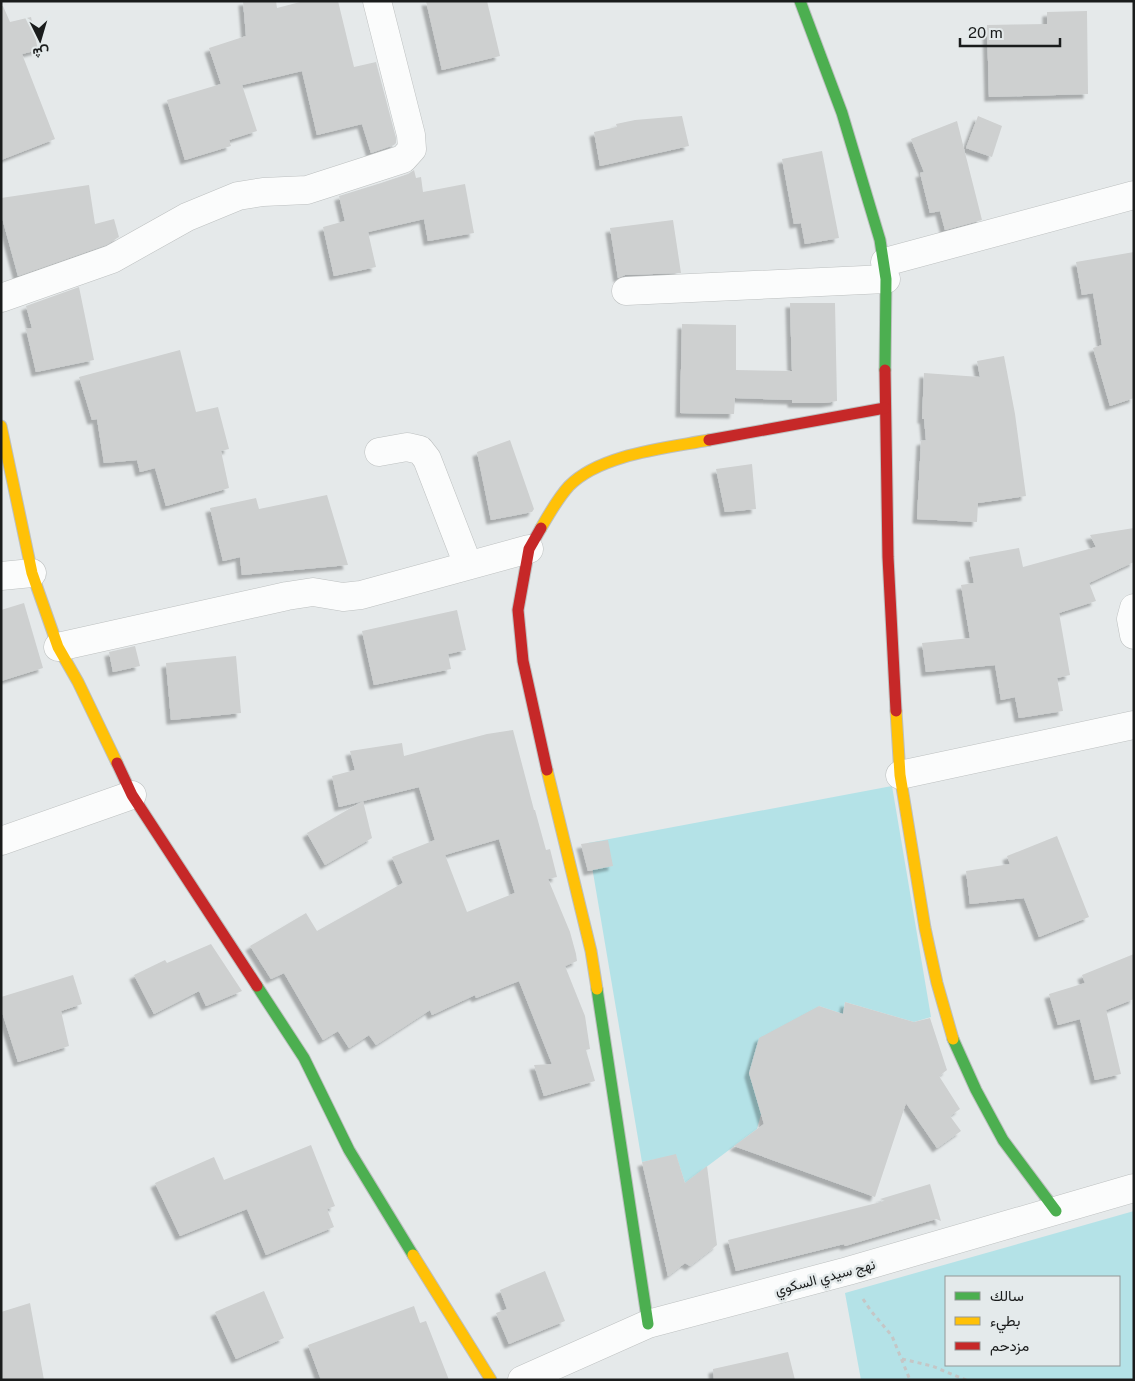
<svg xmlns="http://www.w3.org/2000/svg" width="1135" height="1381" font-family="'Public Sans',Vazirmatn,sans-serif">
  <defs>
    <filter id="shadow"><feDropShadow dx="-4.5" dy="4.5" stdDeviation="1" flood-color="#0004"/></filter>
  </defs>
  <rect width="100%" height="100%" fill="#e5e9ea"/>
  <g fill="#b4e2e7" fill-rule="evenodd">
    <path d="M 892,786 L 931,1017 L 914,1022 L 845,1002 L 843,1014 L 819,1006 L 749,1073 L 761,1114 L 757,1129 L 685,1183 L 676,1155 L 642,1162 L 588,843 Z"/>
    <path d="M 1134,1211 L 1134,1380 L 861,1380 L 845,1293 ZM 946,1277 L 1119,1277 L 1119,1365 L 946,1365 Z"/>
  </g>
  <g fill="#ced0d0" fill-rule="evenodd" filter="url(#shadow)">
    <path d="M 243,1 L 276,1 L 277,8 L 304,1 L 338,1 L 354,67 L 376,62 L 396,138 L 396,143 L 394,145 L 371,153 L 362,124 L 317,135 L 302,71 L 242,85 L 257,131 L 229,140 L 231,146 L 185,160 L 167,100 L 221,84 L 209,48 L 246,36 Z"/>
    <path d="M 426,1 L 487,1 L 500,56 L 442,70 Z"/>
    <path d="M 1,6 L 3,6 L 10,22 L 31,17 L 38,50 L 22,54 L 55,139 L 1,160 Z"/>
    <path d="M 1087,11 L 1088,94 L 989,97 L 987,25 L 1047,24 L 1047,12 Z"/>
    <path d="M 682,116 L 689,146 L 600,166 L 594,132 L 617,127 L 616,124 L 635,120 Z"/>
    <path d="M 978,116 L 1002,126 L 992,157 L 966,148 Z"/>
    <path d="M 957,121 L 982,220 L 945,230 L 940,211 L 930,213 L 920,173 L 924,172 L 911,139 Z"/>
    <path d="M 822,151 L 839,238 L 805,244 L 801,223 L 794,224 L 782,159 Z"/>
    <path d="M 414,170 L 416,178 L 421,177 L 423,192 L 465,184 L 474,233 L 428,241 L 424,219 L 368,232 L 376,267 L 334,276 L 323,227 L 345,221 L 339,196 L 381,183 L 408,174 Z"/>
    <path d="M 89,185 L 95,224 L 114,219 L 119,237 L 106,245 L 18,276 L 1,214 L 1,198 Z"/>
    <path d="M 673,220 L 681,273 L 625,275 L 618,278 L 610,228 Z"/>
    <path d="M 1134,252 L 1134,398 L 1110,406 L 1093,348 L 1102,345 L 1093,293 L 1082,295 L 1076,262 Z"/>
    <path d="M 79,287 L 94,360 L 36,372 L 26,329 L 32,328 L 26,306 Z"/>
    <path d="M 790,303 L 835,303 L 837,401 L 825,403 L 792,403 L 792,400 L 735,398 L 734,414 L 680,413 L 682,324 L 736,325 L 736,370 L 792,371 Z"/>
    <path d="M 180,350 L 196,412 L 218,407 L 229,449 L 221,451 L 229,488 L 166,506 L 155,468 L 140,472 L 137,460 L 104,463 L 97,419 L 92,420 L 79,377 Z"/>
    <path d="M 1004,356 L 1015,414 L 1026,496 L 978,503 L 977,522 L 917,519 L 921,441 L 926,440 L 924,419 L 922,419 L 924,373 L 980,377 L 977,361 Z"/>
    <path d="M 510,440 L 534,509 L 532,512 L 491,520 L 477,452 Z"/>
    <path d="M 752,464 L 756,509 L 725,512 L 716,469 Z"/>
    <path d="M 327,495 L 348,565 L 242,575 L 240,557 L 223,561 L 210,508 L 256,498 L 259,509 Z"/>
    <path d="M 1134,528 L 1134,562 L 1089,583 L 1096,601 L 1059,613 L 1070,675 L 1057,678 L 1063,711 L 1019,718 L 1015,697 L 1001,700 L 995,665 L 926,672 L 922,643 L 970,638 L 961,585 L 974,583 L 969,557 L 1019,548 L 1023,567 L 1096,547 L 1090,535 Z"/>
    <path d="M 24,603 L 43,668 L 1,681 L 1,610 Z"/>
    <path d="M 457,610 L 466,650 L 448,654 L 451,669 L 374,685 L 362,631 Z"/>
    <path d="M 135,646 L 140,666 L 113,672 L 109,652 Z"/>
    <path d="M 236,656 L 241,713 L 171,720 L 166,663 Z"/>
    <path d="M 513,730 L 534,810 L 535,810 L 546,850 L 550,849 L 557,877 L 548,879 L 570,932 L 576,954 L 577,961 L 565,966 L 585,1016 L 590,1049 L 586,1050 L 595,1081 L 544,1096 L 534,1065 L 552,1064 L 519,981 L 476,998 L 475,995 L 432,1015 L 430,1010 L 376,1045 L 369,1035 L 349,1048 L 338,1031 L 323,1040 L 284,973 L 271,979 L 250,946 L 306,913 L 317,931 L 403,883 L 392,857 L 435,840 L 419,787 L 339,807 L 332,776 L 355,770 L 350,751 L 402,743 L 404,756 L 487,734 ZM 499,839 L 515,893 L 467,912 L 445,855 Z"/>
    <path d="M 363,801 L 372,838 L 325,865 L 307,833 Z"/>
    <path d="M 1057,836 L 1089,917 L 1039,937 L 1024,898 L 970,904 L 966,871 L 1010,864 L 1007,856 Z"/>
    <path d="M 608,840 L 613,866 L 588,871 L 581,844 Z"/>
    <path d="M 211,944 L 242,991 L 206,1006 L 199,991 L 154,1014 L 134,975 L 165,960 L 167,963 Z"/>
    <path d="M 1134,954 L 1134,999 L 1106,1010 L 1121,1074 L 1095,1080 L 1080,1019 L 1058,1025 L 1049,994 L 1085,983 L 1082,975 Z"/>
    <path d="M 73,975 L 82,1004 L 61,1011 L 69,1046 L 18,1062 L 1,1009 L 1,997 Z"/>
    <path d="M 845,1002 L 914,1022 L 930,1018 L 947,1070 L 939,1076 L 960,1109 L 950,1116 L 961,1131 L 937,1148 L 906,1103 L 875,1197 L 734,1146 L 764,1124 L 749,1073 L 759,1038 L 819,1006 L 843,1014 Z"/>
    <path d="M 311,1145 L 335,1206 L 327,1209 L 334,1227 L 266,1255 L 247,1209 L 180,1236 L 155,1183 L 214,1157 L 224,1180 Z"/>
    <path d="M 676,1154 L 685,1183 L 707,1166 L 717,1245 L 690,1266 L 685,1263 L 668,1276 L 642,1162 Z"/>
    <path d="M 930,1184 L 941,1221 L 936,1219 L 845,1246 L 844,1244 L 736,1271 L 728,1240 L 885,1201 L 880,1199 Z"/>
    <path d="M 545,1271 L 565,1321 L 509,1344 L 496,1313 L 507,1309 L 500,1290 Z"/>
    <path d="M 264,1291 L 284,1338 L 236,1359 L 215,1312 Z"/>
    <path d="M 30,1303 L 44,1380 L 1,1380 L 1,1312 Z"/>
    <path d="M 414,1306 L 420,1323 L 426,1321 L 449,1380 L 321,1380 L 308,1345 Z"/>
    <path d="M 788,1352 L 795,1380 L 714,1380 L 713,1369 Z"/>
  </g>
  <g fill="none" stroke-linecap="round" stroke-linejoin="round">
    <defs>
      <g id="street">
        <path d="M 885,262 L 1134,195"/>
        <path d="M 626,291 L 886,279"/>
        <path d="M 1,298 L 112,259 L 187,217 L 238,196 L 263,192 L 307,190 L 403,159 L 412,149 L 411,135 L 377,1"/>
        <path d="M 379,452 L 407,447 L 420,450 L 427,459 L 468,565"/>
        <path d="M 1,576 L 32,573"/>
        <path d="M 1134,608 L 1131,619 L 1134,635"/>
        <path d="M 58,647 L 287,596 L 313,592 L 343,597 L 361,595 L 529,549"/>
        <path d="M 900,775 L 1134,725"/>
        <path d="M 1,841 L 132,795"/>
        <path d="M 522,1380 L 648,1324 L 848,1271 L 1134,1188"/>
      </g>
      <g id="fast">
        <path d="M 800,1 L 842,113 L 880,240 L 886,279 L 885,370"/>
        <path d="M 257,986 L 304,1058 L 349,1150 L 413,1255"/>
        <path d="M 597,989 L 648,1324"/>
        <path d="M 953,1039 L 976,1090 L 1003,1140 L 1056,1211"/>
      </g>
      <g id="slow">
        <path d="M 1,426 L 32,573 L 58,647 L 78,682 L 117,763"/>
        <path d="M 541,528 C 549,514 558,498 569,486 C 600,454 667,448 709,440"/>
        <path d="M 896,711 L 900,775 L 925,928 L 937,983 L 953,1039"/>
        <path d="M 547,770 L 591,951 L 597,989"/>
        <path d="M 413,1255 L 491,1380"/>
      </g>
      <g id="jam">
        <path d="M 885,370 L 888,557 L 896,711"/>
        <path d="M 709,440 L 885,408"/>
        <path d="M 541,528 L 529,549 L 518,610 L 523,661 L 547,770"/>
        <path d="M 117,763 L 132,795 L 257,986"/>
      </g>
    </defs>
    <use href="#street" stroke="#bdc0c0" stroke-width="29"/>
    <use href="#fast" stroke="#bdc0c0" stroke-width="13"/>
    <use href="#slow" stroke="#bdc0c0" stroke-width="13"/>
    <use href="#jam" stroke="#bdc0c0" stroke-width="13"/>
    <g stroke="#c5c6c6" stroke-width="3" stroke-dasharray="4 4" stroke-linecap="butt">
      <path d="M 863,1299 L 871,1311 L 892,1336 L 910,1380"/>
      <path d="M 902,1359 L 932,1366 L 966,1380"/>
    </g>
    <use href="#street" stroke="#fbfcfc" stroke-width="28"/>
    <use href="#fast" stroke="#4caf50" stroke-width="11"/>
    <use href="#slow" stroke="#ffc107" stroke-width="11"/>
    <use href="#jam" stroke="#c62828" stroke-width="11"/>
  </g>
  <g text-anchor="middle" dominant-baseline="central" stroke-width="5" stroke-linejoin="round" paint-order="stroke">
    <g font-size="14" fill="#1a1c1c" stroke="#e4eaeb">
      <text transform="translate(825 1277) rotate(-15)">نهج سيدي السكوي</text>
    </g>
  </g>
  <rect width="1135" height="1381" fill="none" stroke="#1a1c1c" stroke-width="5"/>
  <rect x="945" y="1276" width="175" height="90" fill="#e4eaeb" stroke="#939898"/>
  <rect x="955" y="1292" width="25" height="8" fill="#4caf50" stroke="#939898"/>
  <text x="990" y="1301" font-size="15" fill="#1a1c1c">سالك</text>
  <rect x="955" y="1317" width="25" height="8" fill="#ffc107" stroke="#939898"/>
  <text x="990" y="1326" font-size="15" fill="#1a1c1c">بطيء</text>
  <rect x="955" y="1342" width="25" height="8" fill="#c62828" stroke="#939898"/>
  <text x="990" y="1351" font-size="15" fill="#1a1c1c">مزدحم</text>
  <g transform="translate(40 40) rotate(175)" stroke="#e4eaeb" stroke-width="4" paint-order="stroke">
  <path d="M0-4L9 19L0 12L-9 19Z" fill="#1a1c1c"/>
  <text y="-8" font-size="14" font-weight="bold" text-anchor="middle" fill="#1a1c1c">ش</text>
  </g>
  <path d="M960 38v8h100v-8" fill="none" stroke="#1a1c1c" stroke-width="2.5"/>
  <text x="968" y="38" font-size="15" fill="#1a1c1c" stroke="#e4eaeb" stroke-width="4" paint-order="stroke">20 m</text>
</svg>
